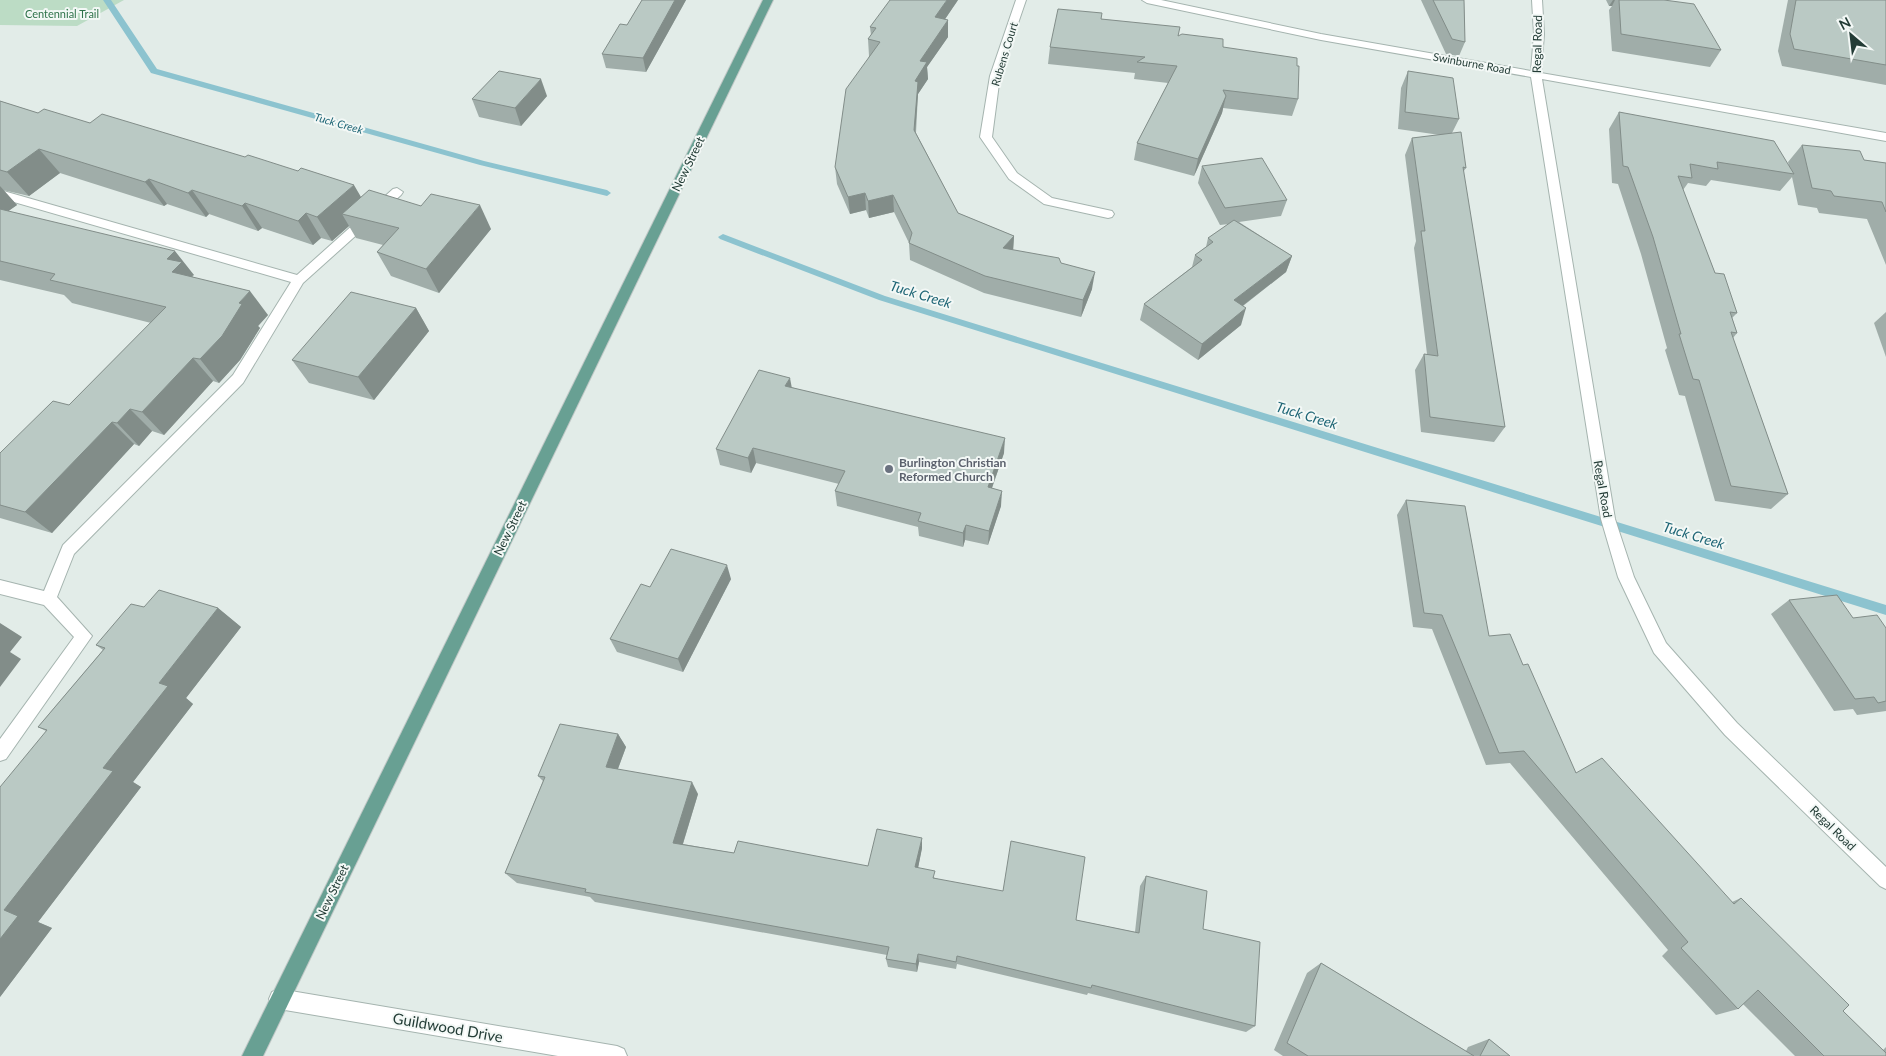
<svg xmlns="http://www.w3.org/2000/svg" width="1886" height="1056" font-family="Lato,sans-serif">
  <rect width="100%" height="100%" fill="#e2ece8"/>
  <path fill="#bcdcc5" d="M 0,0 L 124,0 L 77,26 L 0,25 Z"/>
  <g fill="none" stroke-linecap="round" stroke-linejoin="round">
    <g fill="#8cc3cf" fill-rule="evenodd">
      <path d="M 103,0 L 111,0 L 157,69 L 484,161 L 607,190 L 611,193 L 607,196 L 480,165 L 151,73 Z"/>
      <path d="M 723,234 L 885,296 L 1886,605 L 1886,615 L 879,300 L 720,239 L 718,237 Z"/>
    </g>
    <defs>
      <g id="minor">
        <path d="M 1016,0 L 1026,0 L 1000,76 L 992,137 L 1017,173 L 1052,198 L 1112,211 L 1114,214 L 1112,217 L 1108,218 L 1044,204 L 1009,179 L 980,137 L 990,76 Z"/>
        <path d="M 1142,0 L 1161,0 L 1321,34 L 1531,71 L 1534,34 L 1532,0 L 1542,0 L 1544,34 L 1541,73 L 1886,133 L 1886,141 L 1542,79 L 1615,519 L 1634,577 L 1666,643 L 1737,723 L 1886,867 L 1886,889 L 1880,886 L 1725,735 L 1654,653 L 1618,577 L 1601,519 L 1531,77 L 1321,40 L 1147,3 Z"/>
        <path d="M 397,188 L 403,192 L 401,195 L 303,283 L 243,383 L 74,554 L 57,597 L 92,636 L 6,759 L 0,761 L 0,739 L 74,637 L 44,605 L 0,594 L 0,580 L 44,591 L 63,545 L 233,375 L 291,282 L 0,198 L 0,190 L 297,275 L 393,189 Z"/>
        <path d="M 279,989 L 617,1046 L 624,1049 L 627,1056 L 558,1056 L 279,1009 L 272,1006 L 269,999 L 272,992 Z"/>
      </g>
      <path id="major" d="M 763,0 L 773,0 L 263,1056 L 242,1056 Z"/>
    </defs>
    <use href="#minor" stroke="#a5b4af" stroke-width="2"/>
    <use href="#major" stroke="#c1c8c7" stroke-width="2"/>
    <use href="#minor" fill="#fff" fill-rule="evenodd"/>
    <use href="#major" fill="#68a093" fill-rule="evenodd"/>
  </g>
  <g fill="#a0ada9">
    <path d="M 642,0 L 686,0 L 646,72 L 606,68 L 602,54 L 627,25 Z"/>
    <path d="M 958,0 L 945,19 L 948,20 L 948,37 L 927,67 L 928,79 L 918,94 L 916,133 L 958,213 L 1014,236 L 1013,250 L 1061,263 L 1092,289 L 1081,317 L 984,293 L 910,260 L 909,243 L 894,212 L 869,218 L 866,210 L 850,214 L 837,184 L 835,167 L 869,56 L 868,39 L 871,35 L 870,27 Z"/>
    <path d="M 1421,0 L 1464,0 L 1465,42 L 1459,56 L 1446,54 Z"/>
    <path d="M 1606,0 L 1664,0 L 1721,50 L 1710,67 L 1612,51 L 1609,10 L 1612,6 L 1609,6 Z"/>
    <path d="M 1788,0 L 1886,0 L 1886,85 L 1782,66 L 1778,51 Z"/>
    <path d="M 1101,19 L 1223,47 L 1298,99 L 1292,116 L 1223,108 L 1222,113 L 1194,176 L 1134,160 L 1137,143 L 1168,83 L 1134,79 L 1135,73 L 1048,64 L 1050,47 Z"/>
    <path d="M 1408,71 L 1459,119 L 1452,133 L 1466,168 L 1463,172 L 1505,427 L 1494,442 L 1421,432 L 1415,370 L 1424,354 L 1427,354 L 1414,248 L 1416,241 L 1405,155 L 1412,138 L 1440,135 L 1398,129 L 1401,88 Z"/>
    <path d="M 547,96 L 521,126 L 479,117 L 472,99 Z"/>
    <path d="M 0,101 L 38,113 L 90,123 L 361,197 L 491,229 L 439,293 L 391,276 L 377,252 L 383,245 L 356,238 L 349,226 L 332,241 L 321,238 L 313,245 L 262,228 L 258,231 L 209,214 L 206,217 L 167,204 L 164,206 L 60,173 L 29,196 L 3,190 L 17,205 L 8,211 L 194,275 L 192,276 L 193,277 L 268,315 L 258,326 L 260,328 L 240,360 L 219,383 L 213,381 L 164,435 L 152,431 L 139,446 L 134,444 L 52,533 L 0,518 L 0,453 L 69,405 L 151,323 L 72,303 L 64,295 L 0,280 Z"/>
    <path d="M 1619,112 L 1789,166 L 1788,162 L 1802,145 L 1864,160 L 1886,163 L 1886,265 L 1867,219 L 1819,213 L 1817,208 L 1798,205 L 1792,177 L 1780,191 L 1711,180 L 1706,186 L 1688,183 L 1683,190 L 1715,273 L 1737,313 L 1732,318 L 1737,333 L 1733,338 L 1788,494 L 1771,509 L 1715,501 L 1685,396 L 1679,395 L 1665,350 L 1667,348 L 1641,254 L 1618,184 L 1612,183 L 1609,129 Z"/>
    <path d="M 1202,166 L 1287,200 L 1281,216 L 1239,222 L 1292,256 L 1286,272 L 1243,306 L 1241,325 L 1198,360 L 1140,320 L 1144,304 L 1192,267 L 1195,255 L 1206,247 L 1208,238 L 1229,224 L 1220,225 L 1198,183 Z"/>
    <path d="M 416,308 L 429,331 L 374,400 L 309,383 L 292,360 Z"/>
    <path d="M 1886,312 L 1886,357 L 1874,323 Z"/>
    <path d="M 791,387 L 1004,453 L 992,488 L 1001,506 L 988,545 L 965,540 L 963,547 L 919,536 L 918,527 L 837,506 L 835,491 L 839,484 L 756,463 L 751,473 L 720,465 L 716,449 Z"/>
    <path d="M 1406,500 L 1489,636 L 1523,665 L 1576,773 L 1732,902 L 1741,898 L 1843,1011 L 1883,1050 L 1886,1047 L 1886,1056 L 1795,1056 L 1743,1004 L 1738,1009 L 1716,1015 L 1662,956 L 1668,950 L 1510,763 L 1486,765 L 1432,629 L 1413,627 L 1397,515 Z"/>
    <path d="M 731,579 L 683,672 L 617,652 L 610,639 L 650,587 Z"/>
    <path d="M 1789,600 L 1886,628 L 1886,711 L 1857,715 L 1853,709 L 1834,711 L 1771,614 Z"/>
    <path d="M 144,607 L 218,608 L 241,627 L 186,698 L 193,704 L 133,782 L 141,787 L 38,922 L 52,928 L 0,997 L 46,731 L 38,727 L 103,650 L 96,645 Z"/>
    <path d="M 618,734 L 626,747 L 618,769 L 698,794 L 683,844 L 734,853 L 868,866 L 922,848 L 918,868 L 935,878 L 1076,920 L 1135,932 L 1140,886 L 1146,876 L 1203,929 L 1255,1026 L 1246,1032 L 1088,993 L 1087,995 L 957,964 L 956,969 L 919,962 L 917,972 L 888,967 L 886,959 L 887,955 L 595,902 L 590,897 L 517,883 L 505,873 L 543,781 L 538,776 Z"/>
    <path d="M 1321,963 L 1466,1051 L 1468,1047 L 1489,1039 L 1510,1056 L 1283,1056 L 1274,1050 L 1307,973 Z"/>
  </g>
  <g fill="#828d89">
    <path d="M 675,0 L 686,0 L 646,72 L 643,58 Z"/>
    <path d="M 947,0 L 958,0 L 935,34 L 935,17 Z"/>
    <path d="M 1613,0 L 1615,0 L 1612,6 L 1609,6 Z"/>
    <path d="M 948,20 L 948,37 L 927,67 L 928,79 L 918,94 L 914,147 L 915,81 L 920,61 Z"/>
    <path d="M 541,79 L 547,96 L 521,126 L 515,108 Z"/>
    <path d="M 1226,96 L 1222,113 L 1194,176 L 1198,159 Z"/>
    <path d="M 39,149 L 60,173 L 29,196 L 7,172 Z"/>
    <path d="M 149,179 L 167,204 L 164,206 L 145,182 Z"/>
    <path d="M 354,185 L 368,209 L 342,214 L 349,226 L 332,241 L 317,217 Z"/>
    <path d="M 0,186 L 17,205 L 0,217 Z"/>
    <path d="M 192,190 L 209,214 L 206,217 L 188,193 Z"/>
    <path d="M 865,193 L 866,210 L 850,214 L 848,197 Z"/>
    <path d="M 893,195 L 894,212 L 869,218 L 868,201 Z"/>
    <path d="M 245,203 L 262,228 L 258,231 L 242,206 Z"/>
    <path d="M 480,205 L 491,229 L 439,293 L 426,269 Z"/>
    <path d="M 306,213 L 321,238 L 313,245 L 298,221 Z"/>
    <path d="M 1014,236 L 1013,252 L 1003,248 Z"/>
    <path d="M 175,251 L 194,275 L 192,276 L 200,286 L 172,272 L 167,259 Z"/>
    <path d="M 1292,256 L 1286,272 L 1228,317 L 1234,300 Z"/>
    <path d="M 1095,272 L 1092,289 L 1081,317 L 1083,300 Z"/>
    <path d="M 250,291 L 268,315 L 258,326 L 260,328 L 240,360 L 219,383 L 200,359 L 239,303 Z"/>
    <path d="M 416,308 L 429,331 L 374,400 L 358,377 Z"/>
    <path d="M 1246,308 L 1241,325 L 1198,360 L 1202,344 Z"/>
    <path d="M 193,358 L 213,381 L 164,435 L 142,412 Z"/>
    <path d="M 790,378 L 793,394 L 785,386 Z"/>
    <path d="M 130,409 L 152,431 L 139,446 L 117,423 Z"/>
    <path d="M 112,422 L 134,444 L 52,533 L 25,512 Z"/>
    <path d="M 1005,438 L 1004,453 L 987,502 L 988,487 Z"/>
    <path d="M 753,448 L 756,463 L 751,473 L 748,458 Z"/>
    <path d="M 1002,491 L 1001,506 L 988,545 L 989,531 Z"/>
    <path d="M 966,525 L 965,540 L 963,547 L 963,533 Z"/>
    <path d="M 727,565 L 731,579 L 683,672 L 678,659 Z"/>
    <path d="M 218,608 L 241,627 L 186,698 L 193,704 L 133,782 L 141,787 L 38,922 L 52,928 L 0,997 L 0,939 L 4,910 L 103,768 L 159,683 Z"/>
    <path d="M 0,623 L 22,637 L 10,652 L 21,659 L 0,687 Z"/>
    <path d="M 618,734 L 626,747 L 614,779 L 606,767 Z"/>
    <path d="M 692,782 L 698,794 L 680,853 L 673,843 Z"/>
    <path d="M 922,838 L 922,848 L 916,878 L 915,867 Z"/>
    <path d="M 918,954 L 919,962 L 917,972 L 916,964 Z"/>
  </g>
  <g fill="#bac9c4" stroke="#828d89">
    <path d="M 642,0 L 675,0 L 643,58 L 602,54 L 620,24 L 627,25 Z"/>
    <path d="M 890,0 L 947,0 L 935,17 L 948,20 L 920,61 L 927,62 L 915,81 L 918,82 L 914,130 L 958,213 L 1014,236 L 1003,248 L 1059,258 L 1061,263 L 1095,272 L 1083,300 L 985,276 L 909,243 L 912,233 L 893,195 L 868,201 L 865,193 L 848,197 L 835,167 L 846,89 L 880,42 L 868,39 L 876,28 L 870,27 Z"/>
    <path d="M 1433,0 L 1464,0 L 1465,42 L 1452,39 Z"/>
    <path d="M 1619,0 L 1664,0 L 1694,4 L 1721,50 L 1621,34 Z"/>
    <path d="M 1796,0 L 1886,0 L 1886,65 L 1794,49 L 1790,34 Z"/>
    <path d="M 1058,9 L 1102,13 L 1101,19 L 1180,27 L 1178,36 L 1182,34 L 1223,39 L 1223,47 L 1297,58 L 1297,66 L 1299,66 L 1298,99 L 1223,90 L 1226,96 L 1198,159 L 1137,143 L 1177,66 L 1137,62 L 1145,57 L 1050,47 Z"/>
    <path d="M 499,71 L 541,79 L 515,108 L 472,99 Z"/>
    <path d="M 1408,71 L 1453,78 L 1459,119 L 1405,112 Z"/>
    <path d="M 0,101 L 38,113 L 44,109 L 90,123 L 102,114 L 245,157 L 248,155 L 298,171 L 301,168 L 354,185 L 317,217 L 306,213 L 298,221 L 245,203 L 242,206 L 192,190 L 188,193 L 149,179 L 145,182 L 39,149 L 7,172 L 0,170 Z"/>
    <path d="M 1619,112 L 1774,141 L 1794,174 L 1717,162 L 1718,169 L 1690,164 L 1692,178 L 1678,176 L 1715,273 L 1724,274 L 1737,313 L 1730,312 L 1737,333 L 1731,332 L 1788,494 L 1731,486 L 1699,380 L 1693,379 L 1679,334 L 1681,334 L 1653,237 L 1628,167 L 1623,166 Z"/>
    <path d="M 1461,132 L 1466,168 L 1463,167 L 1505,427 L 1430,417 L 1424,354 L 1438,356 L 1421,231 L 1425,231 L 1412,138 Z"/>
    <path d="M 1802,145 L 1860,151 L 1864,160 L 1886,163 L 1886,212 L 1882,202 L 1834,196 L 1831,191 L 1812,188 Z"/>
    <path d="M 1262,158 L 1287,200 L 1225,208 L 1202,166 Z"/>
    <path d="M 369,190 L 421,206 L 431,194 L 480,205 L 426,269 L 377,252 L 399,228 L 342,214 Z"/>
    <path d="M 0,209 L 175,251 L 167,259 L 182,262 L 172,272 L 250,291 L 239,303 L 242,304 L 222,336 L 200,359 L 193,358 L 142,412 L 130,409 L 117,423 L 112,422 L 25,512 L 0,505 L 0,453 L 53,401 L 69,405 L 166,307 L 50,280 L 55,274 L 0,261 Z"/>
    <path d="M 1234,220 L 1292,256 L 1234,300 L 1246,308 L 1202,344 L 1144,304 L 1202,260 L 1195,255 L 1213,242 L 1208,238 Z"/>
    <path d="M 351,292 L 416,308 L 358,377 L 292,360 Z"/>
    <path d="M 759,370 L 790,378 L 785,386 L 1005,438 L 988,487 L 1002,491 L 989,531 L 966,525 L 963,533 L 918,521 L 921,513 L 835,491 L 845,471 L 753,448 L 748,458 L 716,449 Z"/>
    <path d="M 1406,500 L 1465,506 L 1489,636 L 1510,634 L 1523,665 L 1528,664 L 1576,773 L 1602,758 L 1734,904 L 1741,898 L 1849,1005 L 1843,1011 L 1886,1053 L 1886,1056 L 1824,1056 L 1758,990 L 1738,1009 L 1681,948 L 1688,942 L 1524,751 L 1499,753 L 1442,615 L 1424,613 Z"/>
    <path d="M 671,549 L 727,565 L 678,659 L 610,639 L 641,584 L 650,587 Z"/>
    <path d="M 159,590 L 218,608 L 159,683 L 168,686 L 103,768 L 113,771 L 4,910 L 18,916 L 0,939 L 0,787 L 47,730 L 38,727 L 105,648 L 96,645 L 131,604 L 144,607 Z"/>
    <path d="M 1837,595 L 1853,618 L 1877,615 L 1886,628 L 1886,701 L 1878,703 L 1874,697 L 1855,699 L 1789,600 Z"/>
    <path d="M 560,724 L 618,734 L 606,767 L 692,782 L 673,843 L 734,853 L 738,841 L 868,866 L 877,829 L 922,838 L 915,867 L 935,871 L 933,878 L 1003,891 L 1011,841 L 1085,857 L 1076,920 L 1139,933 L 1146,876 L 1207,891 L 1203,929 L 1260,942 L 1255,1026 L 1092,985 L 1091,988 L 957,956 L 956,962 L 918,954 L 916,964 L 886,959 L 889,947 L 585,892 L 586,889 L 505,873 L 545,777 L 538,776 Z"/>
    <path d="M 1321,963 L 1474,1056 L 1308,1056 L 1287,1043 Z"/>
    <path d="M 1489,1039 L 1510,1056 L 1480,1056 Z"/>
  </g>
  <circle fill="#6b7280" stroke="#f3f8f6" stroke-width="2" cx="889" cy="469" r="5"/>
  <g text-anchor="middle" dominant-baseline="central" stroke-width="4" stroke-linejoin="round" paint-order="stroke">
    <g font-size="11" fill="#2e724a" stroke="#f3f8f6">
      <text x="62" y="13">Centennial Trail</text>
    </g>
    <g font-size="11" fill="#233c36" stroke="#f3f8f6">
      <text transform="translate(1004 54) rotate(-73)">Rubens Court</text>
      <text transform="translate(1472 63) rotate(10)">Swinburne Road</text>
    </g>
    <g font-size="11" font-style="italic" fill="#1f6676" stroke="#f3f8f6">
      <text transform="translate(339 123) rotate(16)">Tuck Creek</text>
    </g>
    <g font-size="12" fill="#233c36" stroke="#f3f8f6">
      <text transform="translate(1537 44) rotate(-89)">Regal Road</text>
      <text transform="translate(688 164) rotate(-64)">New Street</text>
      <text transform="translate(1603 489) rotate(80)">Regal Road</text>
      <text transform="translate(510 528) rotate(-64)">New Street</text>
      <text transform="translate(1833 828) rotate(44)">Regal Road</text>
      <text transform="translate(332 892) rotate(-64)">New Street</text>
    </g>
    <g font-size="12" font-weight="bold" fill="#5b616d" stroke="#f3f8f6" text-anchor="start">
      <text x="899" y="462">Burlington Christian<tspan x="899" dy="14">Reformed Church</tspan></text>
    </g>
    <g font-size="14" font-style="italic" fill="#1f6676" stroke="#f3f8f6">
      <text transform="translate(921 294) rotate(17)">Tuck Creek</text>
      <text transform="translate(1307 415) rotate(17)">Tuck Creek</text>
      <text transform="translate(1694 535) rotate(17)">Tuck Creek</text>
    </g>
    <g font-size="15" fill="#233c36" stroke="#f3f8f6">
      <text transform="translate(448 1027) rotate(10)">Guildwood Drive</text>
    </g>
  </g>
  <g transform="translate(1851 35) rotate(332)" stroke="#f3f8f6" stroke-width="4" paint-order="stroke">
  <path d="M0-4L9 19L0 12L-9 19Z" fill="#233c36"/>
  <text y="-8" font-size="14" font-weight="bold" text-anchor="middle" fill="#233c36">N</text>
  </g>
</svg>
